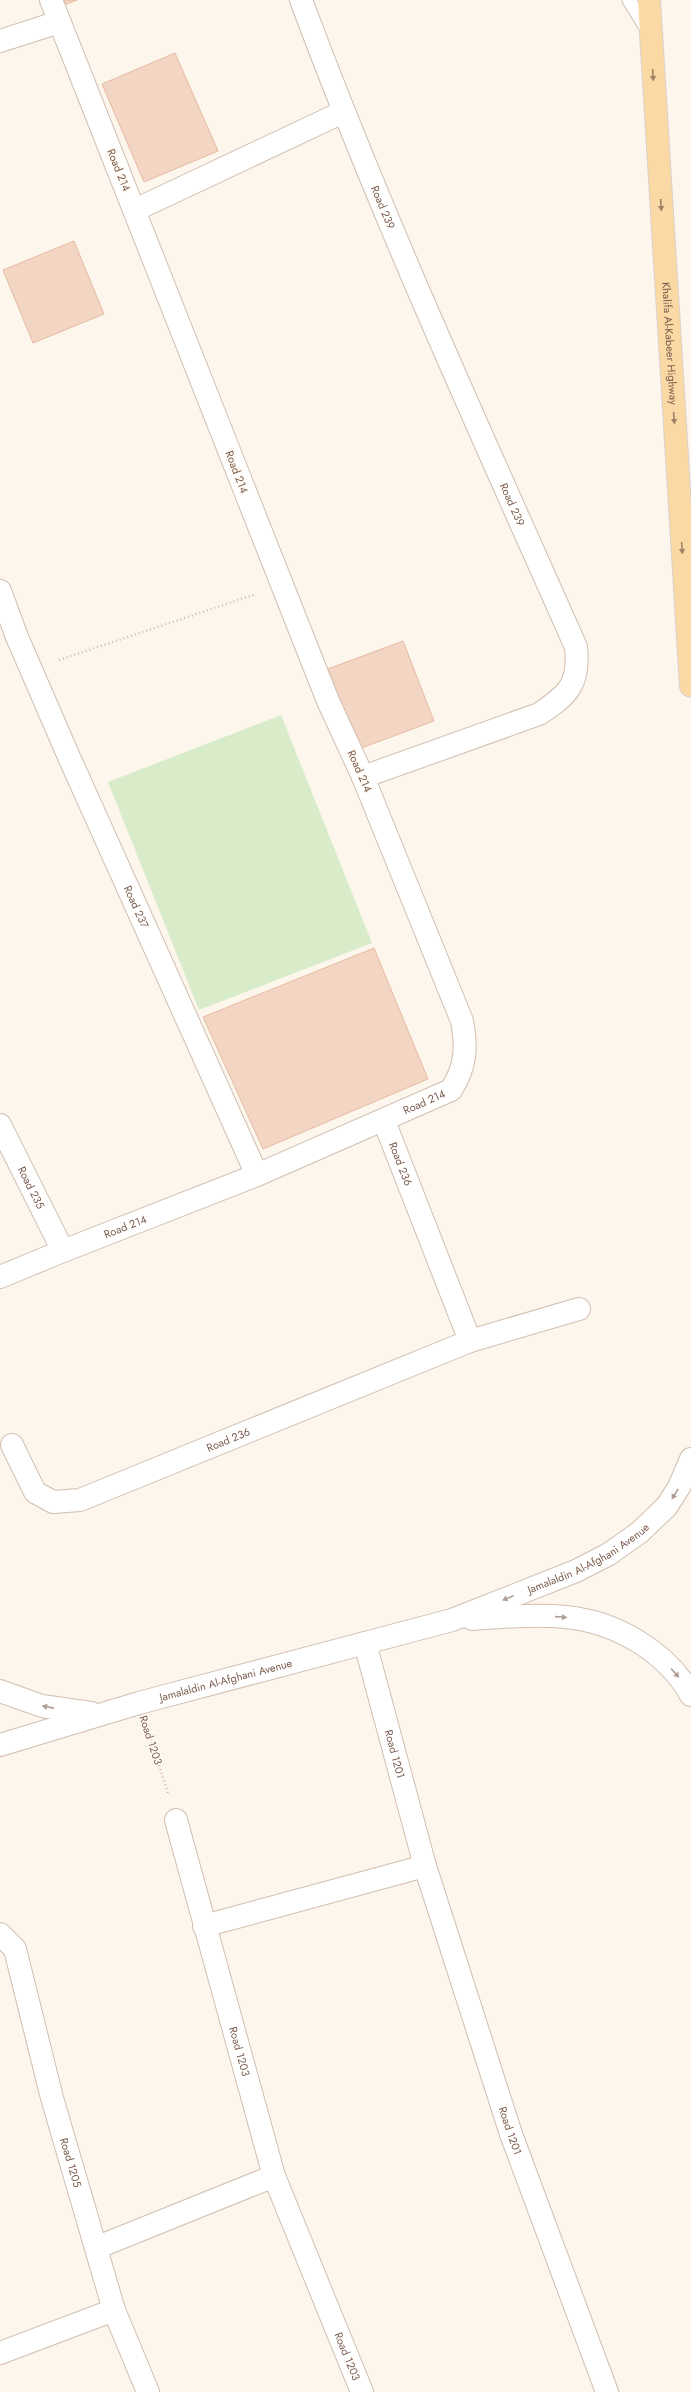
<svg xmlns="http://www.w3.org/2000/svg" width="691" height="2392" font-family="Jost,sans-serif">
  <rect width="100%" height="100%" fill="#fdf6ec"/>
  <path fill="#d8ecc9" d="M 281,715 L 372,943 L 199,1010 L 108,782 Z"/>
  <g fill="#f3d5c3" stroke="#e6bba3">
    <path d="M 62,0 L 77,0 L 64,5 Z"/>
    <path d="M 175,53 L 218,151 L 144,182 L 102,84 Z"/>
    <path d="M 74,241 L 104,314 L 33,343 L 3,270 Z"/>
    <path d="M 403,641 L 434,721 L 356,750 L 325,670 Z"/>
    <path d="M 374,948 L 428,1079 L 263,1149 L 203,1017 Z"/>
  </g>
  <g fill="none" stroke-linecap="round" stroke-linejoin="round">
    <defs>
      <path id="service" d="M 629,0 L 648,31"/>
      <g id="minor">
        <path id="s1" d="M 301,0 C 383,220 481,433 576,647 C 580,684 568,695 539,714 L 363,777"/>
        <path d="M 0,41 L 59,22"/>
        <path d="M 135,210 L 343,112"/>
        <path id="s2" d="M 0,591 L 17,637 L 69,757 L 257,1175"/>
        <path id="s3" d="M 384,1121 L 470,1341"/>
        <path id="s4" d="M 0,1125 L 63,1251"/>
        <path id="s5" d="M 0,1277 L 63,1251 L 257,1175 L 451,1090 C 466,1067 467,1047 462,1021 L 363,777 L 328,701 L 51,0"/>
        <path id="s6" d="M 12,1445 L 35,1492 L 53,1502 L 80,1500 L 470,1341 L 579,1309"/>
        <path id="s7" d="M 365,1643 L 425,1866 L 511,2134 L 607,2392"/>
        <path id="s8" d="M 176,1820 L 274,2176 L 362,2392"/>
        <path d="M 204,1926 L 425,1866"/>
        <path id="s9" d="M 0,1934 L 15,1949 L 52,2098 L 114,2310 L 148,2392"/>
        <path d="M 98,2247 L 274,2176"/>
        <path d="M 0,2353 L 114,2310"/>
      </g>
      <g id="tertiary">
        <path d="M 472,1619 C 503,1617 535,1614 566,1617 C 616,1622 666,1651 691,1695"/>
        <path d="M 0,1691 L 42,1706 L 91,1713"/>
        <path id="s10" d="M 0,1745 L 139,1703 L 452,1620 L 576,1571 L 609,1554 L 640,1532 L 667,1506 L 679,1487 L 691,1459"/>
      </g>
      <g id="primary">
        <path id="s11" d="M 649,0 L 691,686"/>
      </g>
    </defs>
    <use href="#service" stroke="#d1beb0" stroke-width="15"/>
    <use href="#minor" stroke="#d1beb0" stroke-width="24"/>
    <use href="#tertiary" stroke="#d1beb0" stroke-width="24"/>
    <use href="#primary" stroke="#dad1cd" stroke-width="24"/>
    <g stroke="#d9b8a5" stroke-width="2.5" stroke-dasharray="1 3" stroke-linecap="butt">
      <path d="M 59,660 L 256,594"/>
      <path d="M 148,1731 L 168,1793"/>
    </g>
    <use href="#service" stroke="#fff" stroke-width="13"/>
    <use href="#minor" stroke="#fff" stroke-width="22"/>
    <use href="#tertiary" stroke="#fff" stroke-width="22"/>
    <use href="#primary" stroke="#fbd9a5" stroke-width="22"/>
  </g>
  <defs><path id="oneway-solid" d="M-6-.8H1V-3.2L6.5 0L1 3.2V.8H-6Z"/></defs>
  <g fill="#a18267">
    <use href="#oneway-solid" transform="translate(653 75) rotate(87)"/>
    <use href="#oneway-solid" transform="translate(661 205) rotate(86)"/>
    <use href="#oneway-solid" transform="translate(674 418) rotate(86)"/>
    <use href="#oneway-solid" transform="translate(682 548) rotate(86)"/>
  </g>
  <g fill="#af9d94">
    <use href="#oneway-solid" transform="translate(675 1494) rotate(122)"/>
    <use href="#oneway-solid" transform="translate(508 1598) rotate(158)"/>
    <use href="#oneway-solid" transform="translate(561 1617) rotate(4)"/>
    <use href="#oneway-solid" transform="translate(675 1673) rotate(48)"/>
    <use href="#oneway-solid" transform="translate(48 1707) rotate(-169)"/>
  </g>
  <g text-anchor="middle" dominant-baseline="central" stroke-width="3" stroke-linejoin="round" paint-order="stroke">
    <g font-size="11" fill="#7a5c4d" stroke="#fffaf3">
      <text transform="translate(119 170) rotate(68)">Road 214</text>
      <text stroke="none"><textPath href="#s1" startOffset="223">Road 239</textPath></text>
      <text stroke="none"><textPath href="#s11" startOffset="344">Khalifa Al-Kabeer Highway</textPath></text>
      <text transform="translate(237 472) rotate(69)">Road 214</text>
      <text stroke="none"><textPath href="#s1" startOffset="547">Road 239</textPath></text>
      <text transform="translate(360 771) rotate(66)">Road 214</text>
      <text stroke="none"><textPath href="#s2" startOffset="344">Road 237</textPath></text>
      <text stroke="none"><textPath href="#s5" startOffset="459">Road 214</textPath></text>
      <text stroke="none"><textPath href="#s3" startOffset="46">Road 236</textPath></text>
      <text stroke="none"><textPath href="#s4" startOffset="70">Road 235</textPath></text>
      <text stroke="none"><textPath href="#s5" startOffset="135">Road 214</textPath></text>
      <text stroke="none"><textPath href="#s6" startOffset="260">Road 236</textPath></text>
      <text stroke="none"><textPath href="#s10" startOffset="619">Jamalaldin Al-Afghani Avenue</textPath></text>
      <text stroke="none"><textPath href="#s10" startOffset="235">Jamalaldin Al-Afghani Avenue</textPath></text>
      <text transform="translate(151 1740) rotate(72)">Road 1203</text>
      <text stroke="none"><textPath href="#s7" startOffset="115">Road 1201</textPath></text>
      <text stroke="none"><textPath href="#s8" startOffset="240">Road 1203</textPath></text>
      <text stroke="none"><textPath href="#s7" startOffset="509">Road 1201</textPath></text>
      <text stroke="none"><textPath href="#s9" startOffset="242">Road 1205</textPath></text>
      <text stroke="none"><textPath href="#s8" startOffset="564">Road 1203</textPath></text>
    </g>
  </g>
</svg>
